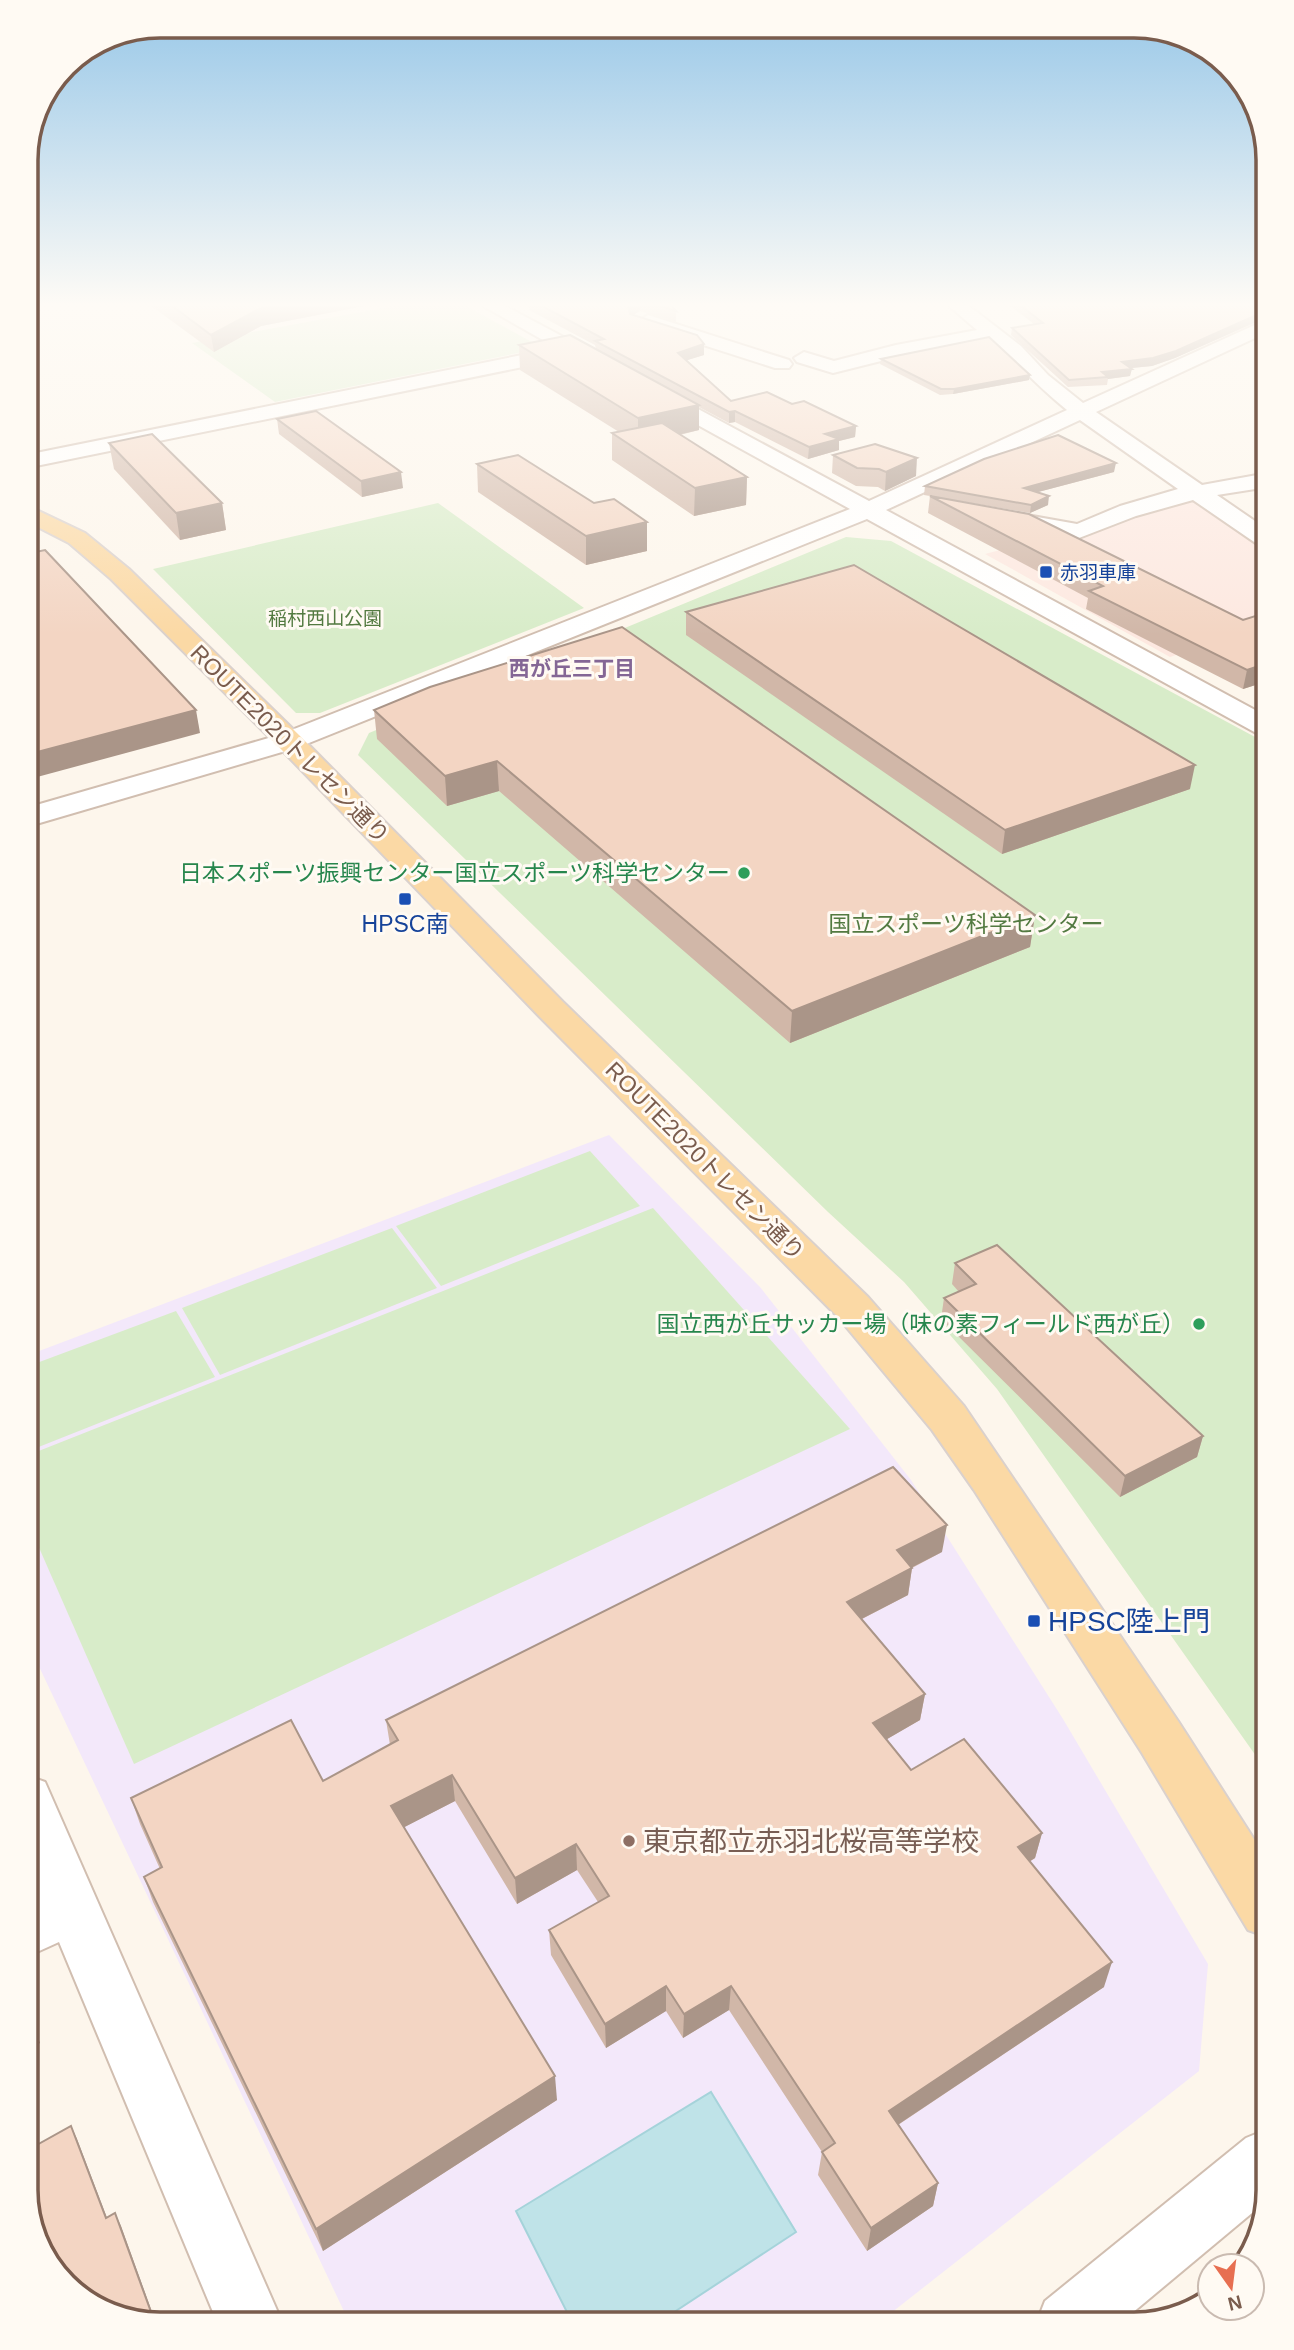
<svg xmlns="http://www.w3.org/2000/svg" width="1294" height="2350" font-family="Arial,'Noto Sans JP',sans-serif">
  <rect width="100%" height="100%" fill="#fdf6ec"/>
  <path fill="#fde8e0" d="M 1193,499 L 1268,551 L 1268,625 L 1170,657 L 985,554 Z"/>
  <path fill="#f3e8fa" d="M 609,1135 L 760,1287 L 911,1480 L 1063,1719 L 1208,1964 L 1199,2071 L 877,2324 L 350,2324 L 26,1639 L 26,1356 Z"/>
  <g fill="#d8ecc9">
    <path d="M 394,306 L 466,306 L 543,348 L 275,402 L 192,343 Z"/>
    <path d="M 438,503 L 584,608 L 320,713 L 296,713 L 153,569 Z"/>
    <path d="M 846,537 L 891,541 L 1268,744 L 1268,1773 L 997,1389 L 904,1282 L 828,1212 L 358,755 L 369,733 Z"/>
    <path d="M 590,1151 L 640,1206 L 441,1286 L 396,1226 Z"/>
    <path d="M 653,1208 L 850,1429 L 134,1764 L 26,1518 L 26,1456 Z"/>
    <path d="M 392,1228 L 437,1288 L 220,1375 L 182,1308 Z"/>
    <path d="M 176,1311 L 215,1377 L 26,1452 L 26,1367 Z"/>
  </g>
  <path fill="#bfe3e8" stroke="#a5d3da" stroke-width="2" d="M 711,2092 L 796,2232 L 656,2324 L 573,2324 L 516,2211 Z"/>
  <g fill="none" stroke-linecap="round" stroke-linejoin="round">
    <defs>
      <g id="minor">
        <path d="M 483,306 L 505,306 L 605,359 L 608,363 L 598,369 L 572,357 L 26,468 L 26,455 L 557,348 Z"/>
        <path d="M 949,306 L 969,306 L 1021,346 L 1048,375 L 1083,403 L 1268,319 L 1268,332 L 1096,412 L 1202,485 L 1268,473 L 1268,487 L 1217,495 L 1268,530 L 1268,548 L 1260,546 L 1193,500 L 1136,516 L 1079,538 L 996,523 L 992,518 L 996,513 L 1004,511 L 1077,524 L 1120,506 L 1178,489 L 1080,420 L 886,510 L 1268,717 L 1268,736 L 1258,734 L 867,519 L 299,747 L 26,827 L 26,808 L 279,735 L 850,509 L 647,397 L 644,393 L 647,389 L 661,389 L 869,501 L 1067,410 C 1039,388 1016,361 989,339 L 897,357 L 833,373 L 797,362 L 794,358 L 804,352 L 834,361 L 896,345 L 977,330 Z"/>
        <path d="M 648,315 L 789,360 L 792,364 L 789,368 L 775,368 L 641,325 L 639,321 Z"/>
        <path d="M 26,1775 L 45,1782 L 283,2324 L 218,2324 L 59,1942 L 26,1957 L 26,1901 L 39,1894 L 26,1863 Z"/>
        <path d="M 1268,2129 L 1268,2190 L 1264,2203 L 1119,2324 L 1036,2324 L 1045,2301 L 1246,2138 Z"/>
      </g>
      <path id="major" d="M 26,505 L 85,533 L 129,569 L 299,735 L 563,1002 L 868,1297 L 964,1406 L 1178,1721 L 1268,1861 L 1268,1937 L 1248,1930 L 1142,1753 L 974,1490 L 932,1430 L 838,1317 L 539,1016 L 279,747 L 111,579 L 69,543 L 26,521 Z"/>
    </defs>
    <use href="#minor" stroke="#d1beb0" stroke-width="4"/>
    <use href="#major" stroke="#dad1cd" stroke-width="4"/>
    <use href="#minor" fill="#fff" fill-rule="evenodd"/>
    <use href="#major" fill="#fbd9a5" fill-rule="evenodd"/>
  </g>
  <g fill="#d1b7a8">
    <path d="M 150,305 L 369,305 L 261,326 L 214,352 Z"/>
    <path d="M 529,305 L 671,305 L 676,311 L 676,322 L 640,311 L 633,315 L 704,344 L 704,355 L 687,360 L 731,401 L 792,404 L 856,426 L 855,437 L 839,441 L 839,450 L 808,459 L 735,422 L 729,423 L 699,407 L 699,430 L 680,435 L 747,477 L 746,505 L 694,516 L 612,460 L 612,433 L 619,432 L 520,370 L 519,345 L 596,349 L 595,345 L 529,310 Z"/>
    <path d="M 1009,305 L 1268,305 L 1268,317 L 1175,358 L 1152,366 L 1131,368 L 1130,376 L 1108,379 L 1107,385 L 1068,387 L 1011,335 L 1012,328 L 1034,324 Z"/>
    <path d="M 881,359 L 1029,380 L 953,394 L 940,395 L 880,364 Z"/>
    <path d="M 277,419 L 403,488 L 362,497 L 279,434 Z"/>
    <path d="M 109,443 L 222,503 L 226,530 L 180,540 L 114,469 Z"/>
    <path d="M 833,455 L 916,476 L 885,491 L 878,487 L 856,486 L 832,473 Z"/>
    <path d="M 477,464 L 594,503 L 647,551 L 586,565 L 478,492 Z"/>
    <path d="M 1114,472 L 1038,492 L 1048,505 L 1030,513 L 924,495 L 925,486 Z"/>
    <path d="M 930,496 L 1243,620 L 1268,612 L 1268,681 L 1243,689 L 1086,609 L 1088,598 L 928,513 Z"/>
    <path d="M 686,612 L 1190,789 L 1002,854 L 686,635 Z"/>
    <path d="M 374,710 L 1035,915 L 1030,947 L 790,1043 L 499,791 L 447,806 L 377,739 Z"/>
    <path d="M 955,1263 L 1203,1436 L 1197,1457 L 1120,1497 L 941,1319 L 944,1298 L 959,1292 L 952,1284 Z"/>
    <path d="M 942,1552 L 912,1568 L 908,1595 L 862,1619 L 925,1694 L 920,1720 L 887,1739 L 911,1770 L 1042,1833 L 1035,1858 L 1029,1862 L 1104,1987 L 898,2125 L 938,2183 L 933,2206 L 867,2251 L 818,2175 L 822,2152 L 729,2010 L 683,2038 L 666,2011 L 606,2048 L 551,1955 L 549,1930 L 598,1902 L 577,1870 L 517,1904 L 455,1801 L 404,1827 L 557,2100 L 323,2251 L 153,1902 L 144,1877 L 160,1869 L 140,1824 L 131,1798 L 323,1781 L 390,1745 L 386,1720 Z"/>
  </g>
  <g fill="#aa9588">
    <path d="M 277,305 L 369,305 L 261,326 L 214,352 L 211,335 L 259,309 Z"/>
    <path d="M 630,305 L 640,305 L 640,311 L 629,317 L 628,306 Z"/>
    <path d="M 1268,310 L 1267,317 L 1175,358 L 1152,366 L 1121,369 L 1122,362 Z"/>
    <path d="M 704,344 L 704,355 L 678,363 L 678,353 Z"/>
    <path d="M 1132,369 L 1130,376 L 1108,379 L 1102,372 Z"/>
    <path d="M 1030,375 L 1029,380 L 953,394 L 954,389 Z"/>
    <path d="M 699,405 L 699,430 L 638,444 L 638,418 Z"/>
    <path d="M 735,411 L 735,422 L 729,423 L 729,412 Z"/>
    <path d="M 856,426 L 855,437 L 839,441 L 839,450 L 808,459 L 809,447 L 825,434 Z"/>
    <path d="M 917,458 L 916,476 L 885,491 L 886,472 Z"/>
    <path d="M 1116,463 L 1114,472 L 1023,496 L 1024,488 Z"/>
    <path d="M 401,472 L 403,488 L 362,497 L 361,481 Z"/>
    <path d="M 747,477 L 746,505 L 694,516 L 695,488 Z"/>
    <path d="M 1049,496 L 1048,505 L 1030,513 L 1031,505 Z"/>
    <path d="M 222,503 L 226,530 L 180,540 L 176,513 Z"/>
    <path d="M 647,522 L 647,551 L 586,565 L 586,536 Z"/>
    <path d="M 1268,663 L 1268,681 L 1243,689 L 1247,670 Z"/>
    <path d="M 196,710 L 200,733 L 26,780 L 26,755 Z"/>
    <path d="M 497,761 L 499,791 L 447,806 L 445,776 Z"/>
    <path d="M 1195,765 L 1190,789 L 1002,854 L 1005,830 Z"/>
    <path d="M 1035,915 L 1030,947 L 790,1043 L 792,1011 Z"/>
    <path d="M 1203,1436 L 1197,1457 L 1120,1497 L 1125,1476 Z"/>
    <path d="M 947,1525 L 942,1552 L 893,1577 L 897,1550 Z"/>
    <path d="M 912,1568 L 908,1595 L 844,1628 L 847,1602 Z"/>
    <path d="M 925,1694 L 920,1720 L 870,1749 L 873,1723 Z"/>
    <path d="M 452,1775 L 455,1801 L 395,1832 L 391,1806 Z"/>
    <path d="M 1042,1833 L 1035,1858 L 1011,1873 L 1018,1847 Z"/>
    <path d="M 576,1844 L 577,1870 L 517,1904 L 515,1878 Z"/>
    <path d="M 1112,1962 L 1104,1987 L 884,2134 L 889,2111 Z"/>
    <path d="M 666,1986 L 666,2011 L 606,2048 L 605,2024 Z"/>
    <path d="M 731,1986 L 729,2010 L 683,2038 L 684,2014 Z"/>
    <path d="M 26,2004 L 40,2043 L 26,2051 Z"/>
    <path d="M 555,2076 L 557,2100 L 323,2251 L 316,2229 Z"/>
    <path d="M 71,2126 L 77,2139 L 112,2231 L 106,2218 Z"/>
    <path d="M 938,2183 L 933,2206 L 867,2251 L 871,2228 Z"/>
    <path d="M 115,2213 L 121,2226 L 156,2323 L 155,2323 Z"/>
  </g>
  <g fill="#f3d5c3" stroke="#aa9588" stroke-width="2">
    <path d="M 171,305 L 277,305 L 259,309 L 211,335 Z"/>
    <path d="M 540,305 L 630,305 L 628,306 L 630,314 L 697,335 L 704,344 L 678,353 L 731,401 L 767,392 L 792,404 L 804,401 L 856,426 L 825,434 L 839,439 L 809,447 L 735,411 L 729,412 L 595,341 L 604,339 Z"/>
    <path d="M 657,305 L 671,305 L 676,311 Z"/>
    <path d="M 1020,305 L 1268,305 L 1268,310 L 1176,351 L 1153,358 L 1122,362 L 1132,369 L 1102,372 L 1108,377 L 1069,380 L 1012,328 L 1043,323 Z"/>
    <path d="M 570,335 L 699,405 L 638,418 L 519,345 Z"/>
    <path d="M 989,337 L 1030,375 L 954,389 L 941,389 L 881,359 Z"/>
    <path d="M 316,411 L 401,472 L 361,481 L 277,419 Z"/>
    <path d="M 662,423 L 747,477 L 695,488 L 612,433 Z"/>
    <path d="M 152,434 L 222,503 L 176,513 L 109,443 Z"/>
    <path d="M 1058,435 L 1116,463 L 1024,488 L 1049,496 L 1031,505 L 925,486 L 984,459 Z"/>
    <path d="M 875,444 L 917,458 L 886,472 L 879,469 L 857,468 L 833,455 Z"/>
    <path d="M 518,455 L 594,503 L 614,499 L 647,522 L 586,536 L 477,464 Z"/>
    <path d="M 930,496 L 1029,514 L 1243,620 L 1268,612 L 1268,663 L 1247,670 L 1089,591 L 1103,586 Z"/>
    <path d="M 45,550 L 196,710 L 26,755 L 26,554 Z"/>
    <path d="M 854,565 L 1195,765 L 1005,830 L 686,612 Z"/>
    <path d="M 622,627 L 1035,915 L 792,1011 L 497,761 L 445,776 L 374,710 L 430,687 Z"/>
    <path d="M 997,1245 L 1203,1436 L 1125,1476 L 944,1298 L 976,1284 L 955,1263 Z"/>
    <path d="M 893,1467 L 947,1525 L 897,1550 L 912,1568 L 847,1602 L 925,1694 L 873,1723 L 911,1770 L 964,1739 L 1042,1833 L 1018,1847 L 1112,1962 L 889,2111 L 938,2183 L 871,2228 L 822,2152 L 835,2143 L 731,1986 L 684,2014 L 666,1986 L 605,2024 L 549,1930 L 609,1896 L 576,1844 L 515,1878 L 452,1775 L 391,1806 L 555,2076 L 316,2229 L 144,1877 L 162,1867 L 131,1798 L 291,1720 L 323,1781 L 398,1740 L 386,1720 Z"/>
    <path d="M 26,2008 L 34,2030 L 26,2034 Z"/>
    <path d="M 71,2126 L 106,2218 L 115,2213 L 155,2323 L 152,2323 L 85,2301 L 37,2241 L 26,2190 L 26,2151 Z"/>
  </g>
  <linearGradient id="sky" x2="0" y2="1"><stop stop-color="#97c7e8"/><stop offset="0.48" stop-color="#fefbf6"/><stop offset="1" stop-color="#fefbf6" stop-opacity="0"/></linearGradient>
  <rect width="1294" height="635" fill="url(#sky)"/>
  <g fill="#1a4fb4" stroke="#fffaf3" stroke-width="2.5">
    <rect x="1039" y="565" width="14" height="14" rx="3.5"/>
    <rect x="398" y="892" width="14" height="14" rx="3.5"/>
    <rect x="1027" y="1614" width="14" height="14" rx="3.5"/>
  </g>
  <g fill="#2e9e5b" stroke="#fffaf3" stroke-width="2.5">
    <circle cx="744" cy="873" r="7"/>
    <circle cx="1199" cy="1324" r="7"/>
  </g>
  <circle fill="#8d6e63" stroke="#fffaf3" stroke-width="2.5" cx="629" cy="1841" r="7"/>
  <g text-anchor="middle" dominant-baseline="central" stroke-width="6" stroke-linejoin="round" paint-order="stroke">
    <g font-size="19" fill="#164399" stroke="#fffaf3" text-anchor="start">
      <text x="1060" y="572">赤羽車庫</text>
    </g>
    <g font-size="19" fill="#537a41" stroke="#fffaf3">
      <text x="325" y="618">稲村西山公園</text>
    </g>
    <g font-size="21" font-weight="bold" fill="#846695" stroke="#fffaf3">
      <text x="572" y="668">西が丘三丁目</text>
    </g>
    <g font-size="23" fill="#7a5c4d" stroke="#fffaf3">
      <text transform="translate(290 744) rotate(45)">ROUTE2020トレセン通り</text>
      <text transform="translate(705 1161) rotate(45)">ROUTE2020トレセン通り</text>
    </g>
    <g font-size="23" fill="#27864d" stroke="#fffaf3" text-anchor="end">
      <text x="730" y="873">日本スポーツ振興センター国立スポーツ科学センター</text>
      <text x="1185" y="1324">国立西が丘サッカー場（味の素フィールド西が丘）</text>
    </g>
    <g font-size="23" fill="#164399" stroke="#fffaf3">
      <text x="405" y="924">HPSC南</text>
    </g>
    <g font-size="23" fill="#537a41" stroke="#fffaf3">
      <text x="966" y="924">国立スポーツ科学センター</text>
    </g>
    <g font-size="28" fill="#164399" stroke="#fffaf3" text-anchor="start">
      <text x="1048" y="1621">HPSC陸上門</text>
    </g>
    <g font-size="28" fill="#785e54" stroke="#fffaf3" text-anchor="start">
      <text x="643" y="1841">東京都立赤羽北桜高等学校</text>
    </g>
  </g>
  <path d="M0 0H1294V2350H0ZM160 38H1134A122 122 0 0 1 1256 160V2190A122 122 0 0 1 1134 2312H160A122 122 0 0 1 38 2190V160A122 122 0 0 1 160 38Z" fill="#fffaf3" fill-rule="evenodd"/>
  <path fill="none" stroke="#7a5c4d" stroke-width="3.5" d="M160 38H1134A122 122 0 0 1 1256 160V2190A122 122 0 0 1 1134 2312H160A122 122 0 0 1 38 2190V160A122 122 0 0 1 160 38Z"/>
  <g transform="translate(1231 2287) rotate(166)"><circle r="33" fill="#fffaf3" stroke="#cabbb1" stroke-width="2"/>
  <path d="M0-5L12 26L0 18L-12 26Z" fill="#e76f51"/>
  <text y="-10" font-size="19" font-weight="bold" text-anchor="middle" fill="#7a5c4d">N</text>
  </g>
</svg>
